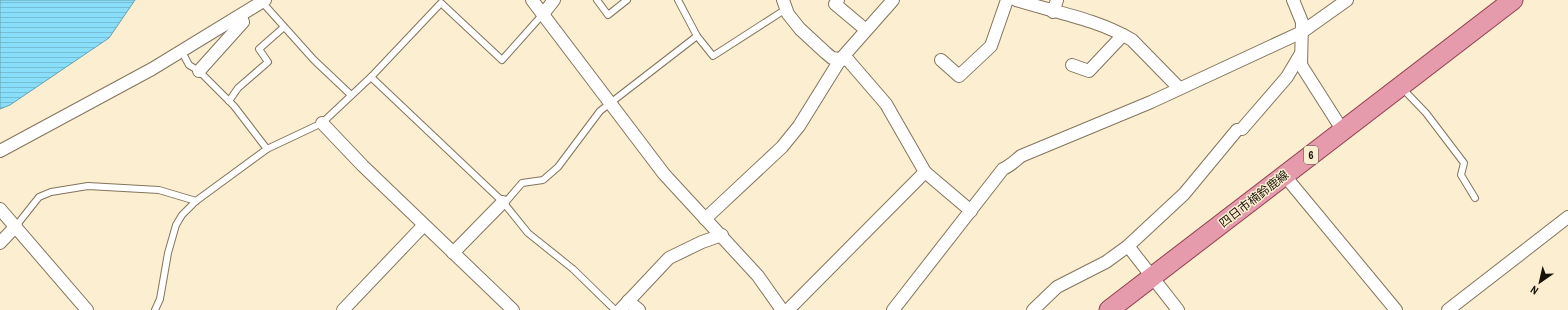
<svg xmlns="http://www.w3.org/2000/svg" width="1568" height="310" font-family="'Archivo Narrow','Noto Sans JP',sans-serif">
  <defs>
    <pattern id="water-rules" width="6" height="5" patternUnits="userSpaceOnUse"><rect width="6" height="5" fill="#89defa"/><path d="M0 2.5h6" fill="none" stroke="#76bed5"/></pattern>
  </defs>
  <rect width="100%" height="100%" fill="#fbeed1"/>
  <path fill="url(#water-rules)" stroke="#67a1b2" d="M 0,0 L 135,0 L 109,38 L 10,105 L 0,109 Z"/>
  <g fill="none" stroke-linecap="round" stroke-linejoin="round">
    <defs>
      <g id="service">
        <path d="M 597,0 L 608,15 L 627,0"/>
        <path d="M 678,0 L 697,36 L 713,56 L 786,9"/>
        <path d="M 262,2 L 314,60 L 351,95"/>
        <path d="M 182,52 L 189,65 L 199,71 L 234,106 L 267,149"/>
        <path d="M 371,77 L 503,202 L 528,233 L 573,269 L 615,310"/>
        <path d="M 1402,88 L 1426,113 L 1464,163 L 1461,175 L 1475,198"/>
        <path d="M 229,101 L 238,88 L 268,62 L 259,49 L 284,27"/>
        <path d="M 504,204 L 522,183 L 543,180 L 558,167 L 600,111 L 697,36"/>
        <path d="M 16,226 L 39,197 L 51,192 L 88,186 L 159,190 L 196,201"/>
        <path d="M 155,310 L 160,299 L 168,253 L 176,225 L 182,215 L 196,201 L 267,149 L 322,123 L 371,77 L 441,3 L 502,60 L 543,14"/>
      </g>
      <g id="minor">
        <path d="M 532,0 L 664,174 L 758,276 L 782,310"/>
        <path d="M 783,0 L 788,14 L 800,29 L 826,53 L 832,58 L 848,60 L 886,104 L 925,172 L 971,211"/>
        <path d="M 838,0 L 835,4 L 866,30"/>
        <path d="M 1016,0 C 1054,12 1097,19 1132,40 L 1179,88"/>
        <path d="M 1293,0 L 1302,22 L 1301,65 L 1343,131"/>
        <path d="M 1053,12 L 1057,0"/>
        <path d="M 543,14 L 554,0"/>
        <path d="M 941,60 L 959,76 L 991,46 L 1007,0"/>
        <path d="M 1072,65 L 1089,71 L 1123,35"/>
        <path d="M 199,71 L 243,22 L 240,16"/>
        <path d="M 322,123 L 363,166 L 513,310"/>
        <path d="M 1242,129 L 1287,77 L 1300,55"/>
        <path d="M 0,151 L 152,69 L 265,0"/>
        <path d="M 1285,176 L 1396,310"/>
        <path d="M 0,209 L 87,310"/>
        <path d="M 705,219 L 782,147 L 799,126 L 840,60 L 893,0"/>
        <path d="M 0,243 L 16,226"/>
        <path d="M 1128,246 L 1178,310"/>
        <path d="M 453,253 L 503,202"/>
        <path d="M 628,301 L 639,310"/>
        <path d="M 343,310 L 424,225"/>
        <path d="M 620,310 L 669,258 L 702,242 L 722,235"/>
        <path d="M 788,310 L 925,172"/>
        <path d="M 893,310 L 1003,169 C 1010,166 1015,161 1021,156 L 1151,102 L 1302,32 L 1347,0"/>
        <path d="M 1033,310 L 1057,287 L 1106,262 L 1128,246 L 1184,194 L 1237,130"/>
        <path d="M 1448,310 L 1568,217"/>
      </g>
      <path id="primary" d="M 1109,310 L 1513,0"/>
    </defs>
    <use href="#service" stroke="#82755c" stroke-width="8"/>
    <use href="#minor" stroke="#82755c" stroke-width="14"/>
    <use href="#primary" stroke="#924050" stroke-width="21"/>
    <use href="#service" stroke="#fff" stroke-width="6"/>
    <use href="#minor" stroke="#fff" stroke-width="12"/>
    <use href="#primary" stroke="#e59bac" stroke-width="19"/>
  </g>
  <g text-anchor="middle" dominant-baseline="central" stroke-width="3" stroke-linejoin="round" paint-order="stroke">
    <rect fill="#fbeed1" stroke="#5c5546" stroke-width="1" x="1304" y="146" width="14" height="18" rx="3"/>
    <g font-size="11" font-weight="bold" fill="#18140a">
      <text x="1311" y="155">6</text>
    </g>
    <g font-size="12" fill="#18140a" stroke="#fbeed1">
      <text transform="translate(1254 199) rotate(-38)">四日市楠鈴鹿線</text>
    </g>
  </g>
  <g transform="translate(1540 282) rotate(214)" stroke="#fbeed1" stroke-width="3" paint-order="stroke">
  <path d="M0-3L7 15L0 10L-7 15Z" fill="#18140a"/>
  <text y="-6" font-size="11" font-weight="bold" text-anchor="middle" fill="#18140a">N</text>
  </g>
</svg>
